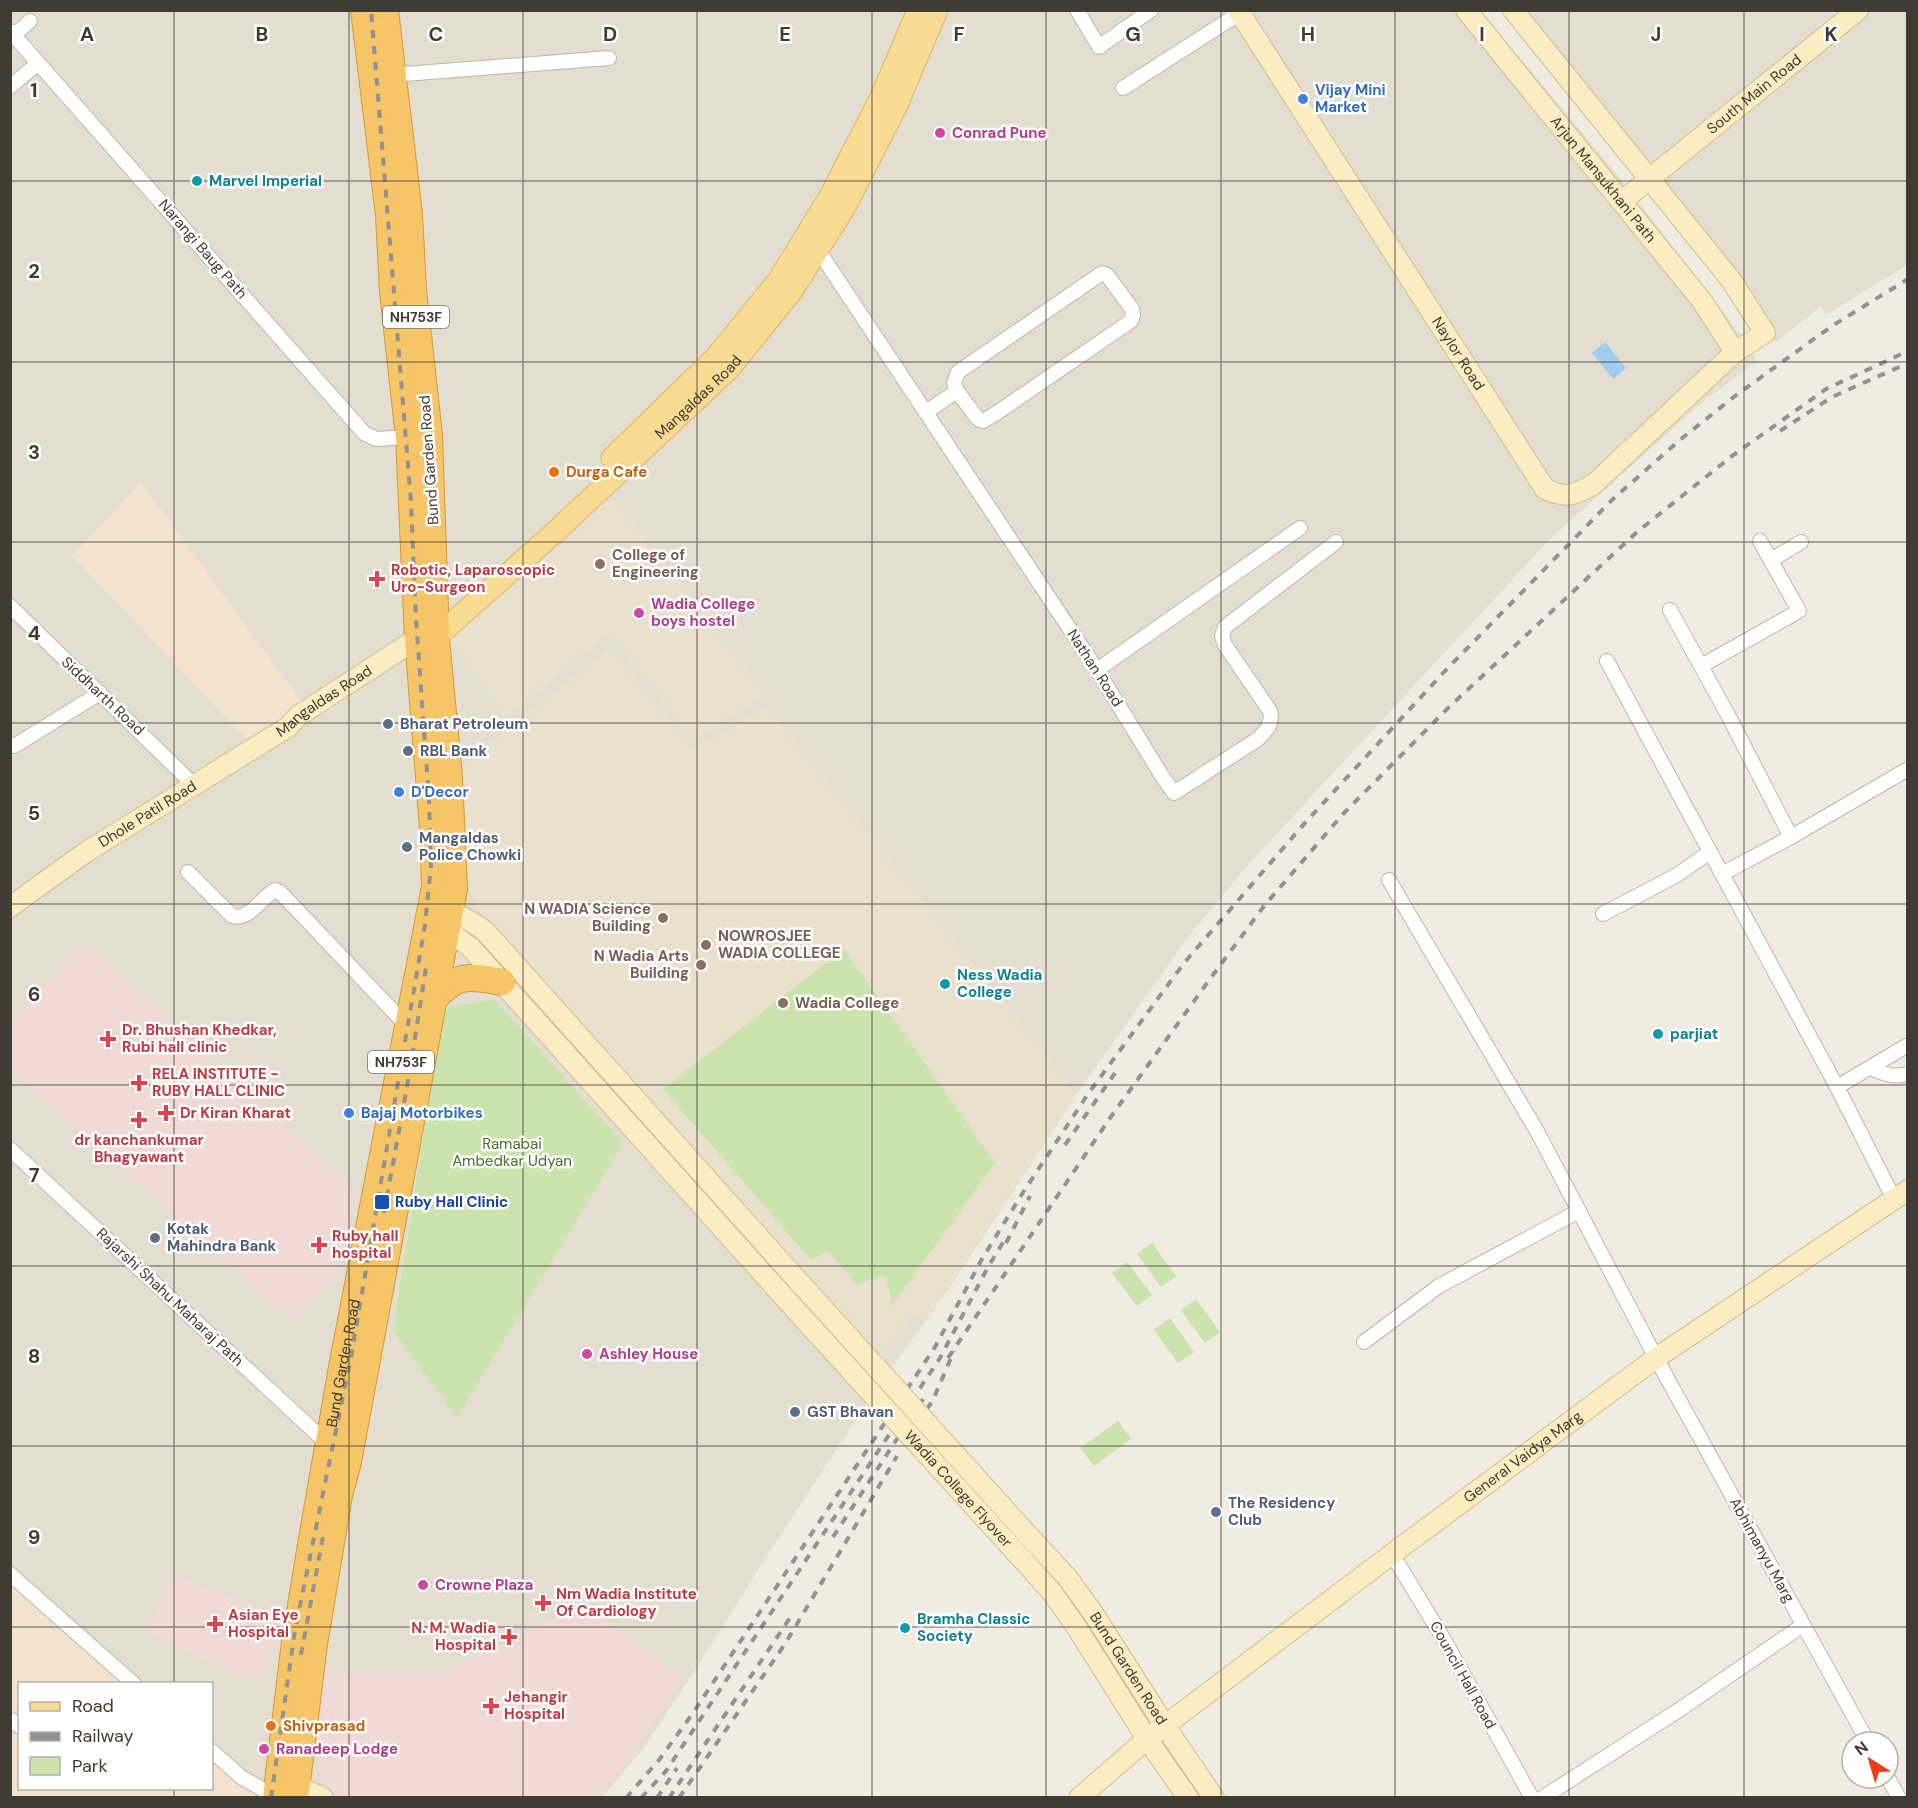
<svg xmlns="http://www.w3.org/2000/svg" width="1918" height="1808" font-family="'DM Sans',sans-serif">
  <rect width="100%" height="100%" fill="#f0ece2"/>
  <g fill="#e4ded1">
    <path d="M 11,11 L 1481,11 L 1620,178 L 1741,335 L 1757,362 L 1706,399 L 1549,540 L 1246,867 L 1189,936 L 1083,1085 L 954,1281 L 865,1406 L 769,1553 L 701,1661 L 643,1749 L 602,1797 L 283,1798 L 212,1750 L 212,1684 L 135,1683 L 11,1573 Z"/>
    <path d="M 1515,11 L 1907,11 L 1907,265 L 1826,315 L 1820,307 L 1776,342 L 1624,137 Z"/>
  </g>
  <g fill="#f2e2ce">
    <path d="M 141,482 L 303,704 L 252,745 L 72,556 Z"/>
    <path d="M 10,1573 L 135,1683 L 20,1684 L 20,1788 L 212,1788 L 212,1750 L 283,1797 L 11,1797 Z"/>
  </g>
  <g fill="#e9e1cd">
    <path d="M 612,496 L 767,695 L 694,740 L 609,634 L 504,719 L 449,640 Z"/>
    <path d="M 611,647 L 692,749 L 768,707 L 1077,1094 L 927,1318 L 910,1318 L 879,1362 L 691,1145 L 479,912 L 466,882 L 455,771 Z"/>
  </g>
  <g fill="#f1d9d6">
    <path d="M 84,943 L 353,1189 L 354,1208 L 336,1278 L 291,1320 L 11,1071 L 11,1023 Z"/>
    <path d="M 172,1575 L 281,1616 L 258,1685 L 148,1633 Z"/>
    <path d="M 581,1603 L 683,1679 L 601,1797 L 341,1797 L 334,1792 L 320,1771 L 314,1734 L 323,1673 L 446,1674 Z"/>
  </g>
  <g fill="#cbe3ac">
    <path d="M 844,949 L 995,1163 L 892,1305 L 886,1276 L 856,1284 L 828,1251 L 811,1260 L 663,1089 Z"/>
    <path d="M 494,999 L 623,1143 L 457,1417 L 393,1331 L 443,1009 Z"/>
    <path d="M 1152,1243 L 1176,1276 L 1161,1287 L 1137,1254 Z"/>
    <path d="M 1127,1262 L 1152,1295 L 1137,1306 L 1112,1273 Z"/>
    <path d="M 1196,1299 L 1220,1332 L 1205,1343 L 1181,1310 Z"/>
    <path d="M 1170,1318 L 1194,1352 L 1178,1363 L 1154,1330 Z"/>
    <path d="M 1118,1421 L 1131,1439 L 1094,1466 L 1080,1448 Z"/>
  </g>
  <path fill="#a0cdeb" d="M 1605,342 L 1626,368 L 1613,379 L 1592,353 Z"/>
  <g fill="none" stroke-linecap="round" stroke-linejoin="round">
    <defs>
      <g id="street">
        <path d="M 1077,10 L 1099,47 L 1151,10"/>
        <path d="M 10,31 L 364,433 L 376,439 L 409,437"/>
        <path d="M 14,35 L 30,21"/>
        <path d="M 392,75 L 609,58"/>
        <path d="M 10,87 L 38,63"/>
        <path d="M 1123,88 L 1240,13"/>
        <path d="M 812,247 L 818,250 L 1097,670 L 1162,776 L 1174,793 L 1258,739 C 1267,730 1273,724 1270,711 L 1225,645 L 1222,636 L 1225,627 L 1336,542"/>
        <path d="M 1102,273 L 1107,275 L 1132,309 L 1133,315 L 1131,321 L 995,414 L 983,421 L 978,419 L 957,391 L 954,383 L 958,372 Z"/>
        <path d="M 926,412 L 957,391"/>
        <path d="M 1771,560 L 1801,542"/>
        <path d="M 10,606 L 195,786"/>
        <path d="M 1670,610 L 1728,715 L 1791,837"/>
        <path d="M 1607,661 L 1837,1087 L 1894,1199"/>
        <path d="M 1701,666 L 1799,611 L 1760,541"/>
        <path d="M 1097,670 L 1300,528"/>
        <path d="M 14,746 L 100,693"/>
        <path d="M 188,872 L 232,916 C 249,921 261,898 275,890 L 281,893 L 408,1027 L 411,1027"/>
        <path d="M 1722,874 L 1791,837 L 1908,769"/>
        <path d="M 1389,880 L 1538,1133 L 1656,1358 L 1868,1742"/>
        <path d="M 1603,914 L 1677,875 L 1710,852"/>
        <path d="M 1871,1068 C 1884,1074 1893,1078 1908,1074"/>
        <path d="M 1837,1087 L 1908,1045"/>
        <path d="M 10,1149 L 329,1445"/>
        <path d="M 1364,1342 L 1439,1286 L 1579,1211"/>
        <path d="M 1392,1554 L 1443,1638 L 1532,1798"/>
        <path d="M 10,1574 L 134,1684"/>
        <path d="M 10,1719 L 20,1727"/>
        <path d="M 212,1751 L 241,1777 L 276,1797"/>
        <path d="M 1888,1778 L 1899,1798"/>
        <path d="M 1542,1798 L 1682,1708 L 1803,1625"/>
      </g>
      <g id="secondary">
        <path id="s1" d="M 1238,10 L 1545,489 C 1567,499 1575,495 1594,484 L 1735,352 L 1765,333 L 1731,280 L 1513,10"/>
        <path id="s2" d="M 1466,10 L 1702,301 L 1735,352"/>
        <path id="s3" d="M 1622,201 L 1858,10"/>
        <path id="s4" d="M 10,907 L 86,852 L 288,727 L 298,716 L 418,638"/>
        <path d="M 437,909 C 457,912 470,920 486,932 L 791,1273"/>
        <path d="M 433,934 L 455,936 L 470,947 L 774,1286"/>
        <path id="s5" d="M 1037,1545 L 1067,1577 L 1093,1613 L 1165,1726 L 1214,1798"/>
        <path d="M 1022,1559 L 1051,1591 L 1075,1625 L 1147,1739 L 1188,1798"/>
        <path d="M 284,1784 L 297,1786 L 323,1798"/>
        <path id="s6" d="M 1079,1798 L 1147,1739 L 1392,1554 L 1656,1358 L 1908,1190"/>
      </g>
      <g id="primary">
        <path d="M 612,458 L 716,357 L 778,281 L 829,198 L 881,97 L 918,10"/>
        <path id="s7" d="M 426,646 L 553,534 L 729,369 L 792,291 L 845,207 L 897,105 L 937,10"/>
      </g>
      <g id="highway">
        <path d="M 433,1000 C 457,973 468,976 502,982"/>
        <path id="s8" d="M 276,1798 L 295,1642 L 313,1533 L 343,1362 L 435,887 L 433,828 L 418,638 L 409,437 L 393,292 L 389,215 L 364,10"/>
        <path d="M 295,1798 L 314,1644 L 339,1495 L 348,1462 L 454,889 L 449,777 L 436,639 L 429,435 L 413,290 L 409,214 L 385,10"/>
      </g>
    </defs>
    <use href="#street" stroke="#beb6a9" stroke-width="16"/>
    <use href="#secondary" stroke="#cebf94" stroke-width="22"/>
    <use href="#primary" stroke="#dcb764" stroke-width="23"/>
    <use href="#highway" stroke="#d49938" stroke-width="28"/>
    <use href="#street" stroke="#fff" stroke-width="14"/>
    <use href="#secondary" stroke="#fbedc1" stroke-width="20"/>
    <use href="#primary" stroke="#f9db93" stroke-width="21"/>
    <use href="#highway" stroke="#f6c567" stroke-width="26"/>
    <g stroke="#929292" stroke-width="4" stroke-dasharray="8 8" stroke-linecap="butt">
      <path d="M 1780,431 L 1832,397 L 1908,363"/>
      <path d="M 1065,1145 L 1115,1073"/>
      <path d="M 384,1213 L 410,1070 L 427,961"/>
      <path d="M 1006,1243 L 1030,1196"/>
      <path d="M 948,1358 L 1110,1118 L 1207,983 L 1264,906 L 1344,813 L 1447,709 L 1637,532 L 1732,456 L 1826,389 L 1908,351"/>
      <path d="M 918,1423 L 933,1400 L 954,1351"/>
      <path d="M 833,1537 L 923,1399"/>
      <path d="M 301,1655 L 324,1531"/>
      <path d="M 271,1798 L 295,1630 L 351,1357 L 425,925 L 431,866 L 429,800 L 416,619 L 411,502 L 371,10"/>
      <path d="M 626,1798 L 659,1760 L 693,1713 L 935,1347 L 982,1259 L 1022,1194 L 1088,1094 L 1184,963 L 1304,824 L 1445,671 L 1613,499 L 1681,439 L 1735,396 L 1832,326 L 1908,279"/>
      <path d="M 641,1798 L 666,1771 L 940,1358 L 988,1267 L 1007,1236"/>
      <path d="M 657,1798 L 677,1768"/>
      <path d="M 669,1798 L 792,1615"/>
      <path d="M 679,1798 L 785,1644 L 897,1456"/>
    </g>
    <defs>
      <g id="secondary-bridge">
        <path d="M 791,1273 L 1037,1545"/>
        <path id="s9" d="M 774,1286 L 1022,1559"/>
      </g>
    </defs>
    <use href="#secondary-bridge" stroke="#cebf94" stroke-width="22" stroke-linecap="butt"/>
    <use href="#secondary-bridge" stroke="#fbedc1" stroke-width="20"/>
  </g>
  <path fill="none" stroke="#413c33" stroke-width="1.5" stroke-opacity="0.55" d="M 174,10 L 174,1684M 349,10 L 349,1798M 523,10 L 523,1798M 697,10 L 697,1798M 872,10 L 872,1798M 1046,10 L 1046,1798M 1221,10 L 1221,1798M 1395,10 L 1395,1798M 1569,10 L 1569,1798M 1744,10 L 1744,1798M 10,181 L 1908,181M 10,362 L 1908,362M 10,542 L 1908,542M 10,723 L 1908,723M 10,904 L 1908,904M 10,1085 L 1908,1085M 10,1266 L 1908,1266M 10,1446 L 1908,1446M 10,1627 L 1908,1627M 174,1788 L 174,1798"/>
  <g fill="#3f7fe0" stroke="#fff" stroke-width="2">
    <circle cx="1303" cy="99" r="6"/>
    <circle cx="399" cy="792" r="6"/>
    <circle cx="349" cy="1113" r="6"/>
  </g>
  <g fill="#d1479c" stroke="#fff" stroke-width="2">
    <circle cx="940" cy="133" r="6"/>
    <circle cx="639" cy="613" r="6"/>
    <circle cx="587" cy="1354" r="6"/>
    <circle cx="423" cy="1585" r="6"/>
    <circle cx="264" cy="1749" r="6"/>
  </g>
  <g fill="#0f9aa8" stroke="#fff" stroke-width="2">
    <circle cx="197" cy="181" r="6"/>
    <circle cx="945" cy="984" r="6"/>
    <circle cx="1658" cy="1034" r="6"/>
    <circle cx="905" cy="1628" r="6"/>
  </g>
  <g fill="#e8710a" stroke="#fff" stroke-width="2">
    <circle cx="554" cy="472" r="6"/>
    <circle cx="271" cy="1726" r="6"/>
  </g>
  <g fill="#8d6e63" stroke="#fff" stroke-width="2">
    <circle cx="600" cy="564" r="6"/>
    <circle cx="663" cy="918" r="6"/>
    <circle cx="706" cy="945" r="6"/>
    <circle cx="701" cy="965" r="6"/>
    <circle cx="783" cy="1003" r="6"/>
  </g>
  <g fill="#e0444e" stroke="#fff" stroke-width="2">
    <path d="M374 570h6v6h6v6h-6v6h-6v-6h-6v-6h6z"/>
    <path d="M105 1030h6v6h6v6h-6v6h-6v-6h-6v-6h6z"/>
    <path d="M136 1074h6v6h6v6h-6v6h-6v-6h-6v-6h6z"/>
    <path d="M163 1104h6v6h6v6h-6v6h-6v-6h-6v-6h6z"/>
    <path d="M136 1111h6v6h6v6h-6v6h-6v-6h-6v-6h6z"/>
    <path d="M316 1236h6v6h6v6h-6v6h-6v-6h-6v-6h6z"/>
    <path d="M540 1594h6v6h6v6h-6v6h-6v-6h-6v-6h6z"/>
    <path d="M212 1615h6v6h6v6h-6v6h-6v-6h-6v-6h6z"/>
    <path d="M506 1628h6v6h6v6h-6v6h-6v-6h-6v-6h6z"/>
    <path d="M488 1697h6v6h6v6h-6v6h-6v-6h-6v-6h6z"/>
  </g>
  <g fill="#5c6f8a" stroke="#fff" stroke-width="2">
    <circle cx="388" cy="724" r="6"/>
    <circle cx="408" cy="751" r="6"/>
    <circle cx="407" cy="847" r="6"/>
    <circle cx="155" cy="1238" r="6"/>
    <circle cx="795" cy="1412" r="6"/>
    <circle cx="1216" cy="1512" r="6"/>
  </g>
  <rect fill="#1a4fb4" stroke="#fff" stroke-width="2" x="374" y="1194" width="16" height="16" rx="3"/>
  <g text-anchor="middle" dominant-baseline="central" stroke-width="5" stroke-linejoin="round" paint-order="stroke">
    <g fill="#fff" stroke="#7a7670" stroke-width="1.5">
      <rect x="383" y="306" width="66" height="22" rx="4.5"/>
      <rect x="368" y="1051" width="66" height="22" rx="4.5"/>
    </g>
    <g font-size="14" font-weight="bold" fill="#413c33">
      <text x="416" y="317">NH753F</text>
      <text x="401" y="1062">NH753F</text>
    </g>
    <g font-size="15" font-weight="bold" fill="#366cbe" stroke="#fff" text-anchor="start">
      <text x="1315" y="90">Vijay Mini<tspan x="1315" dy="17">Market</tspan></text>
      <text x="411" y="792">D'Decor</text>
      <text x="361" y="1113">Bajaj Motorbikes</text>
    </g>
    <g font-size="15" fill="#413c33" stroke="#fff">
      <text stroke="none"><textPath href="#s3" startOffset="170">South Main Road</textPath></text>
      <text stroke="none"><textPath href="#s2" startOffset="218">Arjun Mansukhani Path</textPath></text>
      <text transform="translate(203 249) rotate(49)">Narangi Baug Path</text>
      <text stroke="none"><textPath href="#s1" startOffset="408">Naylor Road</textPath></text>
      <text stroke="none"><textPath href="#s7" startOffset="369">Mangaldas Road</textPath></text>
      <text transform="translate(429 460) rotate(-94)">Bund Garden Road</text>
      <text transform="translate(1095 668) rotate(57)">Nathan Road</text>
      <text stroke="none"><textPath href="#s4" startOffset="376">Mangaldas Road</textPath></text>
      <text transform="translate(103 696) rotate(43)">Siddharth Road</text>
      <text stroke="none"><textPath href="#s4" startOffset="166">Dhole Patil Road</textPath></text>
      <text transform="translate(170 1297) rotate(43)">Rajarshi Shahu Maharaj Path</text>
      <text stroke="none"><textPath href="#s8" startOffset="440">Bund Garden Road</textPath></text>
      <text stroke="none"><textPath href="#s6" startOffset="560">General Vaidya Marg</textPath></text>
      <text stroke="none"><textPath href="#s9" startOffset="274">Wadia College Flyover</textPath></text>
      <text transform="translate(1762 1550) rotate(61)">Abhimanyu Marg</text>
      <text stroke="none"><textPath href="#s5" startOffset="154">Bund Garden Road</textPath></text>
      <text transform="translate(1463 1675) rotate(61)">Council Hall Road</text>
    </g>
    <g font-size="15" font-weight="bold" fill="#b23c85" stroke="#fff" text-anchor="start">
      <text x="952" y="133">Conrad Pune</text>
      <text x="651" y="604">Wadia College<tspan x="651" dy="17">boys hostel</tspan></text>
      <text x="599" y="1354">Ashley House</text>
      <text x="435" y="1585">Crowne Plaza</text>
      <text x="276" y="1749">Ranadeep Lodge</text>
    </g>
    <g font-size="15" font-weight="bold" fill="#0d838f" stroke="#fff" text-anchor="start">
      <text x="209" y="181">Marvel Imperial</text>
      <text x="957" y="975">Ness Wadia<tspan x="957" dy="17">College</tspan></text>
      <text x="1670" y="1034">parjiat</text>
      <text x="917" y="1619">Bramha Classic<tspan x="917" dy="17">Society</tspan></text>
    </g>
    <g font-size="15" font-weight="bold" fill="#c56008" stroke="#fff" text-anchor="start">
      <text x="566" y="472">Durga Cafe</text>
      <text x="283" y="1726">Shivprasad</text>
    </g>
    <g font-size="15" font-weight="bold" fill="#785e54" stroke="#fff" text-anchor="start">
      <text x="612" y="555">College of<tspan x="612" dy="17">Engineering</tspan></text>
      <text x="651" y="909" text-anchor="end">N WADIA Science<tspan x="651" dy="17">Building</tspan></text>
      <text x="718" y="936">NOWROSJEE<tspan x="718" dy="17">WADIA COLLEGE</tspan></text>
      <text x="689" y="956" text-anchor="end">N Wadia Arts<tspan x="689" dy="17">Building</tspan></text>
      <text x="795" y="1003">Wadia College</text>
    </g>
    <g font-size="15" font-weight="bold" fill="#be3a42" stroke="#fff" text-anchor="start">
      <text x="391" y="570">Robotic, Laparoscopic<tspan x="391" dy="17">Uro-Surgeon</tspan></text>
      <text x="122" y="1030">Dr. Bhushan Khedkar,<tspan x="122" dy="17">Rubi hall clinic</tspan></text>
      <text x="152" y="1074">RELA INSTITUTE -<tspan x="152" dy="17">RUBY HALL CLINIC</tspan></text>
      <text x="180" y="1113">Dr Kiran Kharat</text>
      <text x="139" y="1140" text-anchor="middle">dr kanchankumar<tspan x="139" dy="17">Bhagyawant</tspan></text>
      <text x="332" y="1236">Ruby hall<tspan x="332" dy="17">hospital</tspan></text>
      <text x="556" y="1594">Nm Wadia Institute<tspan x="556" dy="17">Of Cardiology</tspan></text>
      <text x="228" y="1615">Asian Eye<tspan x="228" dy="17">Hospital</tspan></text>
      <text x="496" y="1628" text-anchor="end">N. M. Wadia<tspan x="496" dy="17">Hospital</tspan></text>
      <text x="504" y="1697">Jehangir<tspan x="504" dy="17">Hospital</tspan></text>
    </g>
    <g font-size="15" font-weight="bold" fill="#4e5e75" stroke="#fff" text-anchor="start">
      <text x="400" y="724">Bharat Petroleum</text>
      <text x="420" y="751">RBL Bank</text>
      <text x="419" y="838">Mangaldas<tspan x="419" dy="17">Police Chowki</tspan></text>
      <text x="167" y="1229">Kotak<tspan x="167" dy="17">Mahindra Bank</tspan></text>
      <text x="807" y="1412">GST Bhavan</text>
      <text x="1228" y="1503">The Residency<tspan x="1228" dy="17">Club</tspan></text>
    </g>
    <g font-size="15" fill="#456f2a" stroke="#fff">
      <text x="512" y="1144">Ramabai<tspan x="512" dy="17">Ambedkar Udyan</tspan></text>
    </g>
    <g font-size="15" font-weight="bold" fill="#164399" stroke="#fff" text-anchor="start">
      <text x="395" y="1202">Ruby Hall Clinic</text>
    </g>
  </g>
  <g font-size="20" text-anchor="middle" font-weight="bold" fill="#413c33" stroke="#fff" stroke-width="5" stroke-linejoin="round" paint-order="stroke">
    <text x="87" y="41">A</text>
    <text x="262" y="41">B</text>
    <text x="436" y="41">C</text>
    <text x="610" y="41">D</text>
    <text x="785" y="41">E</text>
    <text x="959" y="41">F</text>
    <text x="1133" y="41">G</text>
    <text x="1308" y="41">H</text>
    <text x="1482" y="41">I</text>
    <text x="1656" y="41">J</text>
    <text x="1831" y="41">K</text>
    <text x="34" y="97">1</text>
    <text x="34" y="278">2</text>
    <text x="34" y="459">3</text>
    <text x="34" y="640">4</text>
    <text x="34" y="820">5</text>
    <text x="34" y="1001">6</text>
    <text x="34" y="1182">7</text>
    <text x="34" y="1363">8</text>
    <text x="34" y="1544">9</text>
  </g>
  <rect width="1918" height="1808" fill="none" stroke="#413c33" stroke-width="24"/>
  <rect x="18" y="1682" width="195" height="108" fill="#ffffff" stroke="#b3b1ad" stroke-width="1.5"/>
  <rect x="30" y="1702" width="30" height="9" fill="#f9db93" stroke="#b3b1ad" stroke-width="1.5"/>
  <text x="72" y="1712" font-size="18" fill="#413c33">Road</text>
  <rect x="30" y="1732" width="30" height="9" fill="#929292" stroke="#b3b1ad" stroke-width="1.5"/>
  <text x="72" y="1742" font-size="18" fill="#413c33">Railway</text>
  <rect x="30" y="1757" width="30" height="18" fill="#cbe3ac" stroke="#b3b1ad" stroke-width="1.5"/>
  <text x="72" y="1772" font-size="18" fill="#413c33">Park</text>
  <g transform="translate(1870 1760) rotate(323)"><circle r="28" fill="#ffffff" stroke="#b3b1ad" stroke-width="1.5"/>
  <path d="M0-4.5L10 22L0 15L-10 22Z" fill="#ef391b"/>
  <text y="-9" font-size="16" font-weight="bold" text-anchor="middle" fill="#413c33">N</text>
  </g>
</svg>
